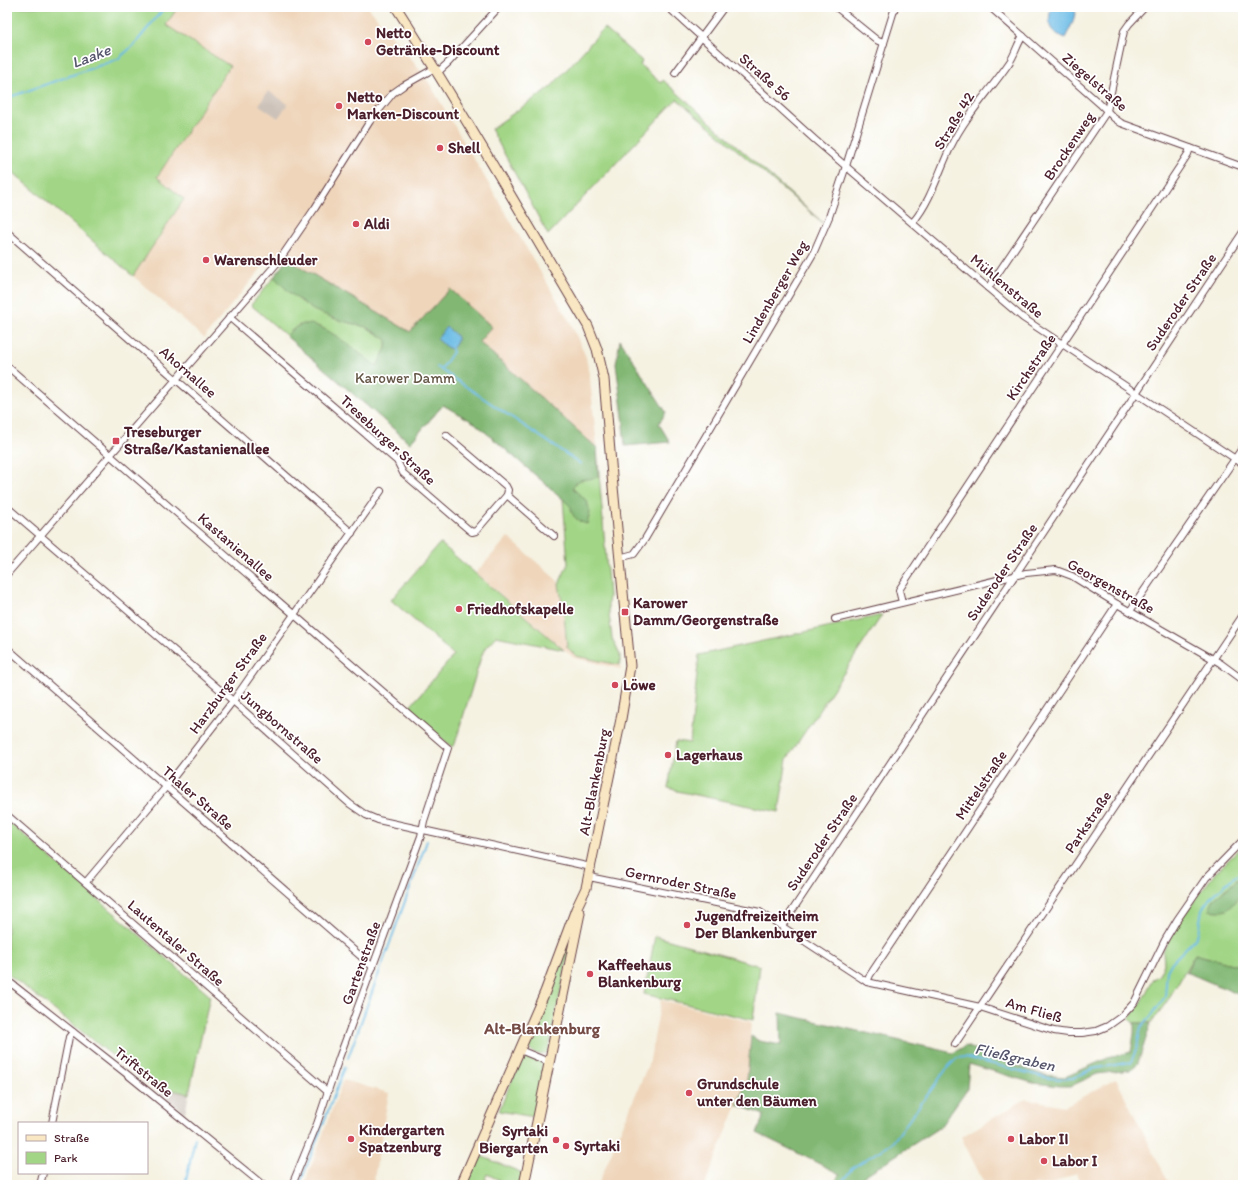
<svg xmlns="http://www.w3.org/2000/svg" width="1250" height="1192" font-family="Itim,sans-serif">
  <rect width="100%" height="100%" fill="#fff"/>
  <filter id="ink" filterUnits="userSpaceOnUse"><feTurbulence type="fractalNoise" baseFrequency=".025" numOctaves="2"/><feDisplacementMap in="SourceGraphic" scale="8" xChannelSelector="R" yChannelSelector="G"/><feConvolveMatrix kernelMatrix="1 2 1 2 8 2 1 2 1" color-interpolation-filters="sRGB"/></filter>
  <filter id="wash" filterUnits="userSpaceOnUse"><feTurbulence type="fractalNoise" baseFrequency=".012" numOctaves="4" result="noise"/><feDisplacementMap in="SourceGraphic" scale="16" xChannelSelector="R" yChannelSelector="G"/><feGaussianBlur stdDeviation="0.9" result="paint"/><feColorMatrix in="noise" values="0 0 0 0 0 0 0 0 0 0 0 0 0 0 0 0 0 1.4 0 .05"/><feComposite in="paint" operator="in"/></filter>
  <g filter="url(#wash)">
    <rect width="100%" height="100%" fill="#f5f2e2"/>
    <g fill="#efd6bb">
      <path d="M 178,7 L 368,7 L 425,76 L 570,322 L 586,357 L 590,379 L 597,448 L 479,342 L 492,327 L 410,332 L 287,259 L 271,256 L 269,259 L 204,338 L 133,276 L 183,199 L 157,177 L 229,66 L 166,25 Z"/>
      <path d="M 508,537 L 558,581 L 564,615 L 567,647 L 576,656 L 620,665 L 621,669 L 574,658 L 476,573 Z"/>
      <path d="M 661,1000 L 751,1022 L 747,1080 L 705,1185 L 598,1185 L 650,1060 Z"/>
      <path d="M 1116,1079 L 1170,1185 L 1081,1185 L 1076,1173 L 1052,1185 L 985,1185 L 961,1137 L 1026,1099 L 1065,1106 Z"/>
      <path d="M 343,1080 L 389,1093 L 373,1185 L 304,1185 Z"/>
    </g>
    <g fill="#cdc2b9">
      <path d="M 268,91 L 288,104 L 278,118 L 259,105 Z"/>
      <path d="M 152,1086 L 189,1094 L 185,1113 Z"/>
    </g>
    <g fill="#a2d686" stroke="#767a58">
      <path d="M 7,7 L 178,7 L 166,25 L 230,66 L 157,177 L 184,199 L 133,276 L 7,167 Z"/>
      <path d="M 604,28 L 642,61 L 640,65 L 661,83 L 663,80 L 823,223 L 677,99 L 548,235 L 491,129 L 551,87 Z"/>
      <path d="M 287,259 L 410,332 L 450,289 L 492,327 L 479,342 L 597,448 L 609,595 L 608,606 L 612,638 L 620,655 L 620,665 L 576,656 L 567,647 L 564,615 L 559,584 L 568,564 L 563,499 L 475,423 L 443,405 L 410,443 L 251,305 L 274,277 Z"/>
      <path d="M 440,543 L 564,650 L 496,636 L 485,648 L 481,657 L 455,744 L 452,747 L 408,709 L 454,655 L 391,600 Z"/>
      <path d="M 882,615 L 787,759 L 779,812 L 677,791 L 677,790 L 668,788 L 676,741 L 690,743 L 699,655 Z"/>
      <path d="M 7,820 L 210,996 L 189,1094 L 150,1085 L 7,973 Z"/>
      <path d="M 1243,846 L 1243,875 L 1223,891 L 1243,887 L 1243,967 L 1195,954 L 1166,1003 L 1151,1023 L 1134,1023 L 1129,1019 L 1142,1001 L 1153,979 L 1159,975 L 1164,964 L 1163,951 L 1180,920 L 1216,872 Z"/>
      <path d="M 571,932 L 573,933 L 548,1052 C 540,1058 530,1052 527,1044 Z"/>
      <path d="M 655,936 L 760,966 L 753,1020 L 644,994 Z"/>
      <path d="M 528,1057 L 541,1062 L 544,1066 L 534,1117 L 499,1111 L 520,1061 Z"/>
      <path d="M 478,1155 L 523,1173 L 518,1185 L 497,1185 L 499,1180 L 487,1174 L 485,1179 L 488,1181 L 486,1185 L 466,1185 Z"/>
    </g>
    <g fill="#81b773" stroke="#666b4f">
      <path d="M 287,259 L 410,332 L 450,289 L 492,327 L 479,342 L 597,448 L 598,476 C 589,482 578,475 573,488 L 580,495 L 587,501 L 590,513 L 587,524 C 579,522 571,517 571,507 L 563,499 L 475,423 L 443,405 L 410,443 L 286,336 C 291,331 297,325 304,324 C 325,321 359,355 377,366 L 386,348 L 386,339 L 366,327 L 338,320 L 313,310 L 290,293 L 274,277 Z"/>
      <path d="M 620,340 L 666,412 L 659,424 L 670,442 L 625,446 L 623,425 L 624,424 L 616,364 Z"/>
      <path d="M 1243,875 L 1243,894 C 1226,906 1235,914 1209,910 L 1213,900 Z"/>
      <path d="M 1195,954 L 1243,967 L 1243,1003 L 1240,995 L 1186,972 Z"/>
      <path d="M 780,1013 L 953,1053 L 965,1046 L 993,1055 L 1018,1066 L 1043,1075 L 1065,1077 L 1108,1058 L 1131,1052 L 1134,1033 L 1134,1023 L 1151,1023 L 1138,1063 L 1130,1070 L 1097,1074 L 1071,1086 L 1060,1086 L 1033,1083 L 969,1064 L 967,1089 L 940,1127 L 864,1176 L 857,1185 L 833,1185 L 840,1174 L 757,1133 L 764,1115 L 737,1105 L 747,1080 L 751,1036 L 759,1041 L 781,1045 Z"/>
    </g>
    <g fill="#6bbbe6" stroke="#5a6d88">
      <path d="M 1051,7 L 1082,7 L 1081,9 L 1076,9 L 1073,22 L 1065,38 C 1047,30 1048,25 1051,7 Z"/>
      <path d="M 446,327 C 456,335 462,337 452,349 L 448,348 L 437,339 Z"/>
    </g>
    <g fill="none" stroke-linecap="round" stroke-linejoin="round">
      <g stroke="#6bbbe6" stroke-width="2">
        <path d="M 7,98 L 118,59 L 134,45 L 165,7"/>
        <path d="M 437,367 L 581,464"/>
        <path d="M 441,370 L 453,352 L 452,349"/>
        <path d="M 348,1058 L 427,841"/>
        <path d="M 301,1181 L 345,1067"/>
        <path d="M 185,1185 L 195,1138"/>
        <path d="M 840,1185 L 852,1168 L 892,1143 L 948,1067 L 957,1058 L 965,1057 L 1048,1078 L 1063,1079 L 1073,1078 L 1092,1069 L 1131,1062 L 1137,1047 L 1141,1027 L 1152,1015 L 1165,997 L 1167,971 L 1172,962 L 1195,939 L 1198,933 L 1202,909 L 1210,898 L 1234,877 L 1243,872"/>
      </g>
    </g>
  </g>
  <g filter="url(#ink)">
    <g fill="none" stroke-linecap="round" stroke-linejoin="round">
      <defs>
        <g id="street">
          <path d="M 668,7 L 814,139 L 1023,318 L 1243,464"/>
          <path d="M 836,7 L 878,41 L 884,43"/>
          <path d="M 990,7 L 1100,104 L 1114,118 L 1121,123 L 1243,167"/>
          <path d="M 438,72 L 448,63 L 499,7"/>
          <path d="M 675,73 L 724,7"/>
          <path d="M 913,222 C 931,201 939,171 951,146 C 966,115 990,91 1009,63 C 1015,55 1017,44 1023,36"/>
          <path d="M 7,232 L 352,533"/>
          <path d="M 988,288 L 1107,111 L 1124,31 L 1129,24 L 1145,7"/>
          <path d="M 229,317 L 397,461 L 403,473 L 468,529 L 472,532 L 476,531 L 507,495 L 508,490 L 506,486 L 446,435"/>
          <path d="M 7,366 L 448,748 L 424,821 L 421,836 L 339,1058 L 317,1124 L 292,1185"/>
          <path d="M 507,495 L 554,536"/>
          <path d="M 7,507 L 233,701 L 350,804 L 366,815 L 378,820 L 591,867"/>
          <path d="M 619,558 L 634,554 L 645,539 L 813,254 L 829,217 L 846,166 L 895,7"/>
          <path d="M 7,574 L 278,262 L 315,208 L 370,121 L 393,93 L 403,86 L 435,68"/>
          <path d="M 902,602 L 899,590 L 1188,154 L 1190,148"/>
          <path d="M 1130,611 L 1243,447"/>
          <path d="M 835,619 L 1026,573 L 1056,570 L 1072,576 L 1117,604 L 1220,663 L 1243,680"/>
          <path d="M 7,648 L 373,967"/>
          <path d="M 7,815 L 328,1092"/>
          <path d="M 589,877 L 760,912 L 867,982 L 980,1007 L 1054,1031 L 1068,1033 L 1082,1033 L 1096,1031 L 1108,1026 L 1122,1016 L 1134,1003 L 1165,940 L 1177,920 L 1206,878 L 1243,840"/>
          <path d="M 86,882 L 166,787 L 233,701 L 381,491"/>
          <path d="M 782,926 L 1243,232"/>
          <path d="M 867,982 L 870,975 L 1117,604"/>
          <path d="M 7,983 L 12,984 L 128,1075 L 263,1185"/>
          <path d="M 955,1044 L 1243,615"/>
          <path d="M 520,1050 L 549,1062"/>
          <path d="M 52,1123 L 69,1037 L 73,1032"/>
          <path d="M 40,1185 L 43,1173"/>
        </g>
        <g id="secondary">
          <path d="M 396,7 C 463,111 524,219 588,326 L 597,349 L 604,379 L 612,476 L 630,666 L 621,719 L 586,888 L 576,909 L 545,992 L 461,1185"/>
          <path d="M 524,1185 L 580,913"/>
        </g>
      </defs>
      <use href="#street" stroke="#643f46" stroke-width="8"/>
      <use href="#secondary" stroke="#643f46" stroke-width="11"/>
      <use href="#street" stroke="#fff" stroke-width="6"/>
      <use href="#secondary" stroke="#f9e7c3" stroke-width="9"/>
    </g>
  </g>
  <g fill="#d1495b" stroke="#fff" stroke-width="1.5">
    <circle cx="368" cy="42" r="4"/>
    <circle cx="339" cy="106" r="4"/>
    <circle cx="440" cy="148" r="4"/>
    <circle cx="356" cy="224" r="4"/>
    <circle cx="206" cy="260" r="4"/>
    <rect x="112" y="437" width="8" height="8" rx="2"/>
    <circle cx="459" cy="609" r="4"/>
    <rect x="621" y="608" width="8" height="8" rx="2"/>
    <circle cx="615" cy="685" r="4"/>
    <circle cx="668" cy="755" r="4"/>
    <circle cx="687" cy="925" r="4"/>
    <circle cx="590" cy="974" r="4"/>
    <circle cx="689" cy="1093" r="4"/>
    <circle cx="351" cy="1139" r="4"/>
    <circle cx="1011" cy="1139" r="4"/>
    <circle cx="556" cy="1140" r="4"/>
    <circle cx="566" cy="1146" r="4"/>
    <circle cx="1044" cy="1161" r="4"/>
  </g>
  <g text-anchor="middle" dominant-baseline="central" stroke-width="3.5" stroke-linejoin="round" paint-order="stroke">
    <g font-size="15" font-weight="bold" fill="#4a1f2b" stroke="#fff" text-anchor="start">
      <text x="376" y="33">Netto<tspan x="376" dy="17">Getränke-Discount</tspan></text>
      <text x="347" y="97">Netto<tspan x="347" dy="17">Marken-Discount</tspan></text>
      <text x="448" y="148">Shell</text>
      <text x="364" y="224">Aldi</text>
      <text x="214" y="260">Warenschleuder</text>
      <text x="124" y="432">Treseburger<tspan x="124" dy="17">Straße/Kastanienallee</tspan></text>
      <text x="633" y="603">Karower<tspan x="633" dy="17">Damm/Georgenstraße</tspan></text>
      <text x="467" y="609">Friedhofskapelle</text>
      <text x="623" y="685">Löwe</text>
      <text x="676" y="755">Lagerhaus</text>
      <text x="695" y="916">Jugendfreizeitheim<tspan x="695" dy="17">Der Blankenburger</tspan></text>
      <text x="598" y="965">Kaffeehaus<tspan x="598" dy="17">Blankenburg</tspan></text>
      <text x="697" y="1084">Grundschule<tspan x="697" dy="17">unter den Bäumen</tspan></text>
      <text x="359" y="1130">Kindergarten<tspan x="359" dy="17">Spatzenburg</tspan></text>
      <text x="548" y="1131" text-anchor="end">Syrtaki<tspan x="548" dy="17">Biergarten</tspan></text>
      <text x="1019" y="1139">Labor II</text>
      <text x="574" y="1146">Syrtaki</text>
      <text x="1052" y="1161">Labor I</text>
    </g>
    <g font-size="15" fill="#4a1f2b" stroke="#fff">
      <text transform="translate(765 77) rotate(42)">Straße 56</text>
      <text transform="translate(1095 82) rotate(41)">Ziegelstraße</text>
      <text transform="translate(954 121) rotate(-59)">Straße 42</text>
      <text transform="translate(1069 146) rotate(-56)">Brockenweg</text>
      <text transform="translate(1007 286) rotate(40)">Mühlenstraße</text>
      <text transform="translate(775 292) rotate(-60)">Lindenberger Weg</text>
      <text transform="translate(1181 302) rotate(-56)">Suderoder Straße</text>
      <text transform="translate(1031 367) rotate(-56)">Kirchstraße</text>
      <text transform="translate(188 372) rotate(41)">Ahornallee</text>
      <text transform="translate(388 440) rotate(43)">Treseburger Straße</text>
      <text transform="translate(236 547) rotate(41)">Kastanienallee</text>
      <text transform="translate(1002 572) rotate(-56)">Suderoder Straße</text>
      <text transform="translate(1111 586) rotate(29)">Georgenstraße</text>
      <text transform="translate(228 683) rotate(-54)">Harzburger Straße</text>
      <text transform="translate(282 727) rotate(41)">Jungbornstraße</text>
      <text transform="translate(594 782) rotate(-79)">Alt-Blankenburg</text>
      <text transform="translate(981 785) rotate(-56)">Mittelstraße</text>
      <text transform="translate(198 798) rotate(41)">Thaler Straße</text>
      <text transform="translate(1088 822) rotate(-56)">Parkstraße</text>
      <text transform="translate(822 842) rotate(-56)">Suderoder Straße</text>
      <text transform="translate(681 883) rotate(12)">Gernroder Straße</text>
      <text transform="translate(176 943) rotate(41)">Lautentaler Straße</text>
      <text transform="translate(361 963) rotate(-70)">Gartenstraße</text>
      <text transform="translate(1034 1010) rotate(16)">Am Fließ</text>
      <text transform="translate(144 1072) rotate(39)">Triftstraße</text>
    </g>
    <g font-size="15" fill="#645646" stroke="#fff">
      <text x="405" y="378">Karower Damm</text>
    </g>
    <g font-size="16" font-style="italic" fill="#56566c" stroke="#fff">
      <text transform="translate(91 56) rotate(-21)">Laake</text>
      <text transform="translate(1015 1057) rotate(13)">Fließgraben</text>
    </g>
    <g font-size="16" font-weight="bold" fill="#754b45" stroke="#fff">
      <text x="542" y="1028">Alt-Blankenburg</text>
    </g>
  </g>
  <rect width="1250" height="1192" fill="none" stroke="#fff" stroke-width="24"/>
  <rect x="18" y="1122" width="130" height="52" fill="#ffffff" stroke="#b7a5aa"/>
  <rect x="26" y="1135" width="20" height="6" fill="#f9e7c3" stroke="#b7a5aa"/>
  <text x="54" y="1142" font-size="12" fill="#4a1f2b">Straße</text>
  <rect x="26" y="1152" width="20" height="12" fill="#a2d686" stroke="#b7a5aa"/>
  <text x="54" y="1162" font-size="12" fill="#4a1f2b">Park</text>
</svg>
